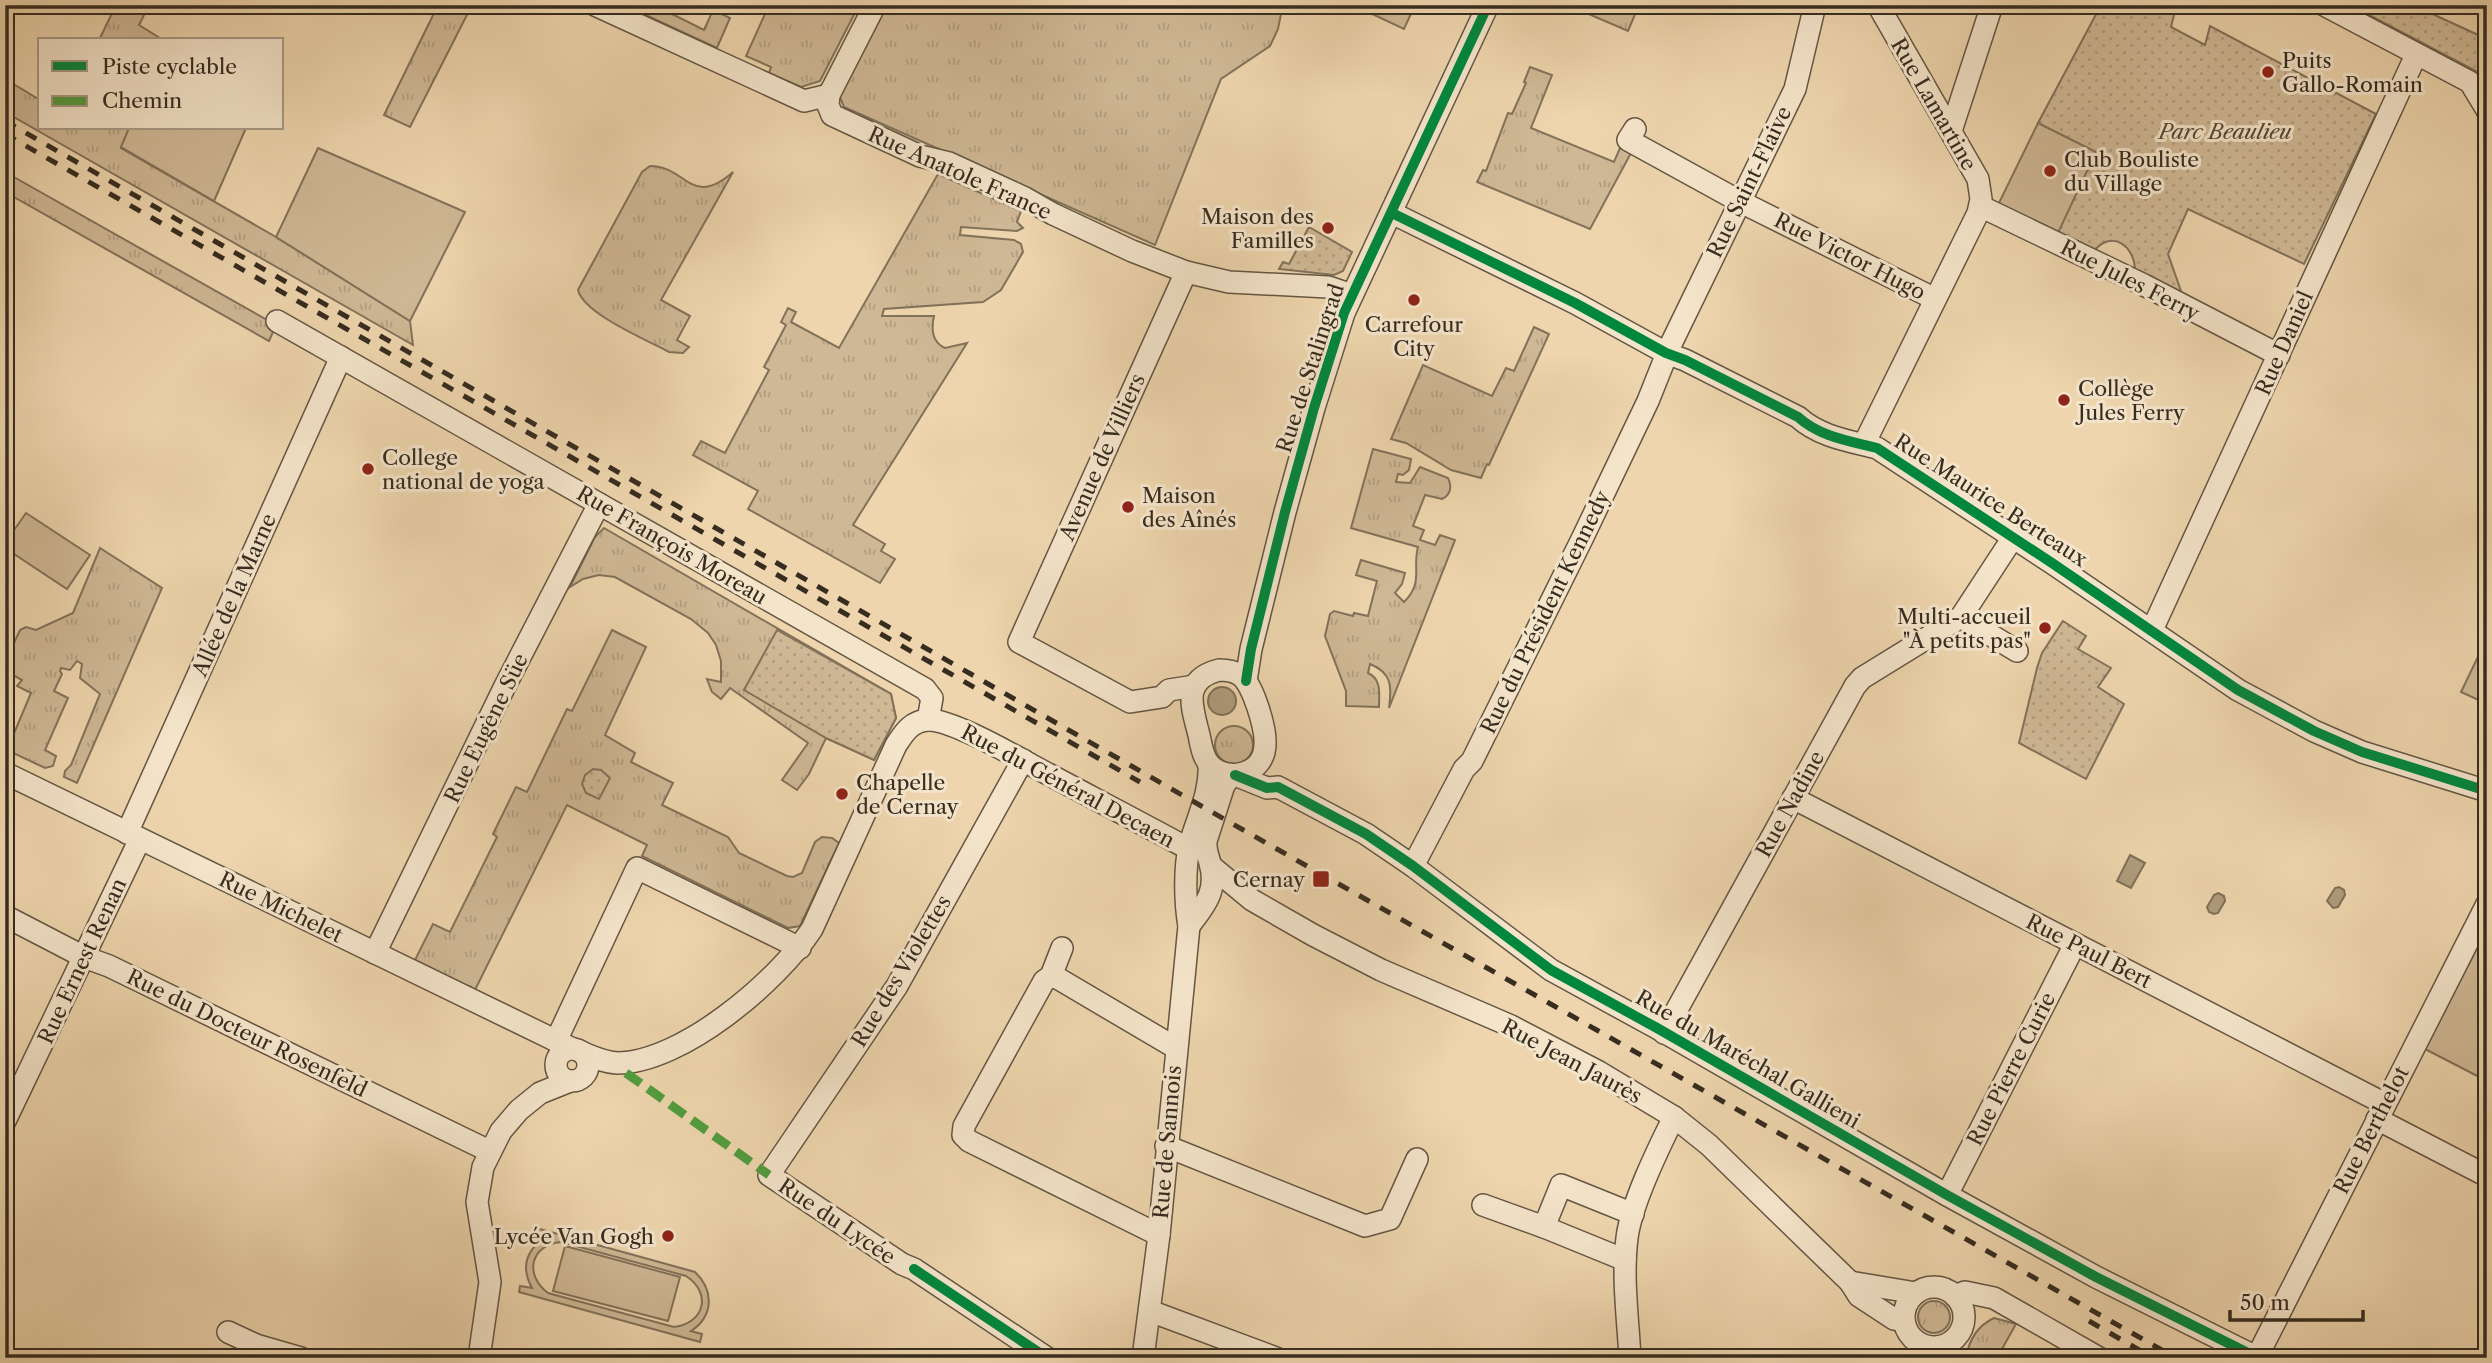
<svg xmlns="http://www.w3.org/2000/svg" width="2492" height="1363" font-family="'Libre Caslon Text',serif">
  <defs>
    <pattern id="grass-tufts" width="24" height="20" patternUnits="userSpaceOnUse" patternTransform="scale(1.75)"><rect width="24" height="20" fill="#cfb895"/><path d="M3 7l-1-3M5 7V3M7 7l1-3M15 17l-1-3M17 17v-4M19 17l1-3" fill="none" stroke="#b29e80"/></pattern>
    <pattern id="park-dots" width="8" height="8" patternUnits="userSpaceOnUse" patternTransform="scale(1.75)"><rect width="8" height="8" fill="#cfb895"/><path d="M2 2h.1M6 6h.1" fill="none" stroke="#b29e80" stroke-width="1.8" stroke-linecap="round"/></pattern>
  </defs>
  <rect width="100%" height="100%" fill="#eed5ad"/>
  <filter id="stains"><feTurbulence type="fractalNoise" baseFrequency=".00286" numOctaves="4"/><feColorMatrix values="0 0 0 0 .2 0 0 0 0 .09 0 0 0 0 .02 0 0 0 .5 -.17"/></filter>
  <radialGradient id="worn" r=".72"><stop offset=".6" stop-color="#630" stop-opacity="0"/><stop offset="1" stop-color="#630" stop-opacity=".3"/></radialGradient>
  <g fill="url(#grass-tufts)" stroke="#82725a" stroke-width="2">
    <path d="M 116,5 L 149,5 L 139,25 L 163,40 L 99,40 Z"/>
    <path d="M 438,5 L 472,5 L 410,127 L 384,115 Z"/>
    <path d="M 624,5 L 654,5 L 704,30 L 713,10 L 730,18 L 717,48 Z"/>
    <path d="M 769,5 L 859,5 L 820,81 L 801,87 L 769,73 L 771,67 L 746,56 Z"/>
    <path d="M 885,5 L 1099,5 L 1136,12 L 1137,5 L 1280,5 L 1281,14 L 1278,29 L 1270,46 L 1221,79 L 1155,245 L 844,107 L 839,95 Z"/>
    <path d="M 1353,5 L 1415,5 L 1404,29 Z"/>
    <path d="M 1582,5 L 1639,5 L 1628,31 L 1577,9 L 1579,6 Z"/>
    <path d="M 1530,67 L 1552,75 L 1531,128 L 1614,162 L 1620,148 L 1631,153 L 1590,229 L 1477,182 L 1483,170 L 1486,171 L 1508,113 L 1512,114 L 1526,83 L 1524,82 Z"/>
    <path d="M 5,79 L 40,100 L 40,128 L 129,128 L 121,148 L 276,237 L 410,321 L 413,345 L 5,112 Z"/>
    <path d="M 650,166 C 687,166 691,209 733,172 L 661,300 L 690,316 L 677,340 L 689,347 L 683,353 L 669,352 C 647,340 584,314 578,290 L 642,172 Z"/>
    <path d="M 5,172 L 276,325 L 269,341 L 5,192 Z"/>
    <path d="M 938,174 L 1021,211 L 1017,222 L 1023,228 L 1017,231 L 961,227 L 960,235 L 1014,240 L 1021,244 L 1023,252 L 1001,290 L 983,302 L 884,309 L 882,316 L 934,316 C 931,329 932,342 945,348 L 967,343 L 853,525 L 885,544 L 881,551 L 895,559 L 880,583 L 748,509 L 758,491 L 693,455 L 701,441 L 725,453 L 769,370 L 764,367 L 786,325 L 781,322 L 788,308 L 796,312 L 791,322 L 839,348 Z"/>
    <path d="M 1534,327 L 1549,334 L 1489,465 L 1487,464 L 1481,478 L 1451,470 L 1406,443 L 1391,439 L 1423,365 L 1492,396 L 1506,368 L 1514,371 Z"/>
    <path d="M 1373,449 L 1411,459 L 1409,470 L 1403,475 L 1398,474 L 1396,482 L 1410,483 L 1420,467 L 1448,478 C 1452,486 1451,495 1442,499 L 1425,495 L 1413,526 L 1424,530 L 1420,540 L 1435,545 L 1440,535 L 1455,540 L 1389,708 C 1392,686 1392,673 1370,664 L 1368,673 C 1382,679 1379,694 1379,707 L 1346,706 L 1346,691 L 1325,636 L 1330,614 L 1334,611 L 1353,616 L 1354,613 L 1368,616 L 1377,581 L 1356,575 L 1361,560 L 1405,573 L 1402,584 L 1395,593 L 1404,602 C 1424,582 1412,569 1418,547 L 1351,528 Z"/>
    <path d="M 604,528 L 891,694 L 896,718 L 874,760 L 826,738 L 809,774 L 797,790 L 782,780 L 808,743 L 730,688 L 721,699 L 712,692 L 707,679 L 721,682 L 721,661 L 716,645 L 708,633 L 691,619 L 615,577 L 599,575 L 583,579 L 570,587 L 595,537 Z"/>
    <path d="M 100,548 L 162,588 L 77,783 L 64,777 L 65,771 L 71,765 L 100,694 L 80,678 L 82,664 L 77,661 L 70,670 L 61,668 L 60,671 L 62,674 L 54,691 L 68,698 L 45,750 L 56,756 L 53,766 L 45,768 L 7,750 L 31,693 L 17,686 L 22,680 L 11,674 L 7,658 L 20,630 L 26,627 L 36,630 L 73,613 Z"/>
    <path d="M 612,630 L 646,647 L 605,735 L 635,753 L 631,762 L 673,783 L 662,805 L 728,837 L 739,853 L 787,876 L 793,877 L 802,873 L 815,842 L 822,837 L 832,838 L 839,843 L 800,926 L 788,928 L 642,856 L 647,845 L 567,805 L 475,990 L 415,960 L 433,924 L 450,932 L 497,837 L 493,834 L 516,787 L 527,792 L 567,709 L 572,711 Z"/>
    <circle cx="1234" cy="745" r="19"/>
    <circle cx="1934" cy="1317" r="16"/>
    <path d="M 1994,1318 L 2016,1324 L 1997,1358 L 1966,1358 C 1969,1339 1977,1326 1994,1318 Z"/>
  </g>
  <g fill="url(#park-dots)" stroke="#82725a" stroke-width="2">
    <path d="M 2101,5 L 2172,5 L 2176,7 L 2171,27 L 2205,45 L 2210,26 L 2376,114 L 2304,264 L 2188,209 L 2168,254 L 2182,294 L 2135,271 C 2135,246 2112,229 2094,251 L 2058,233 L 2038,123 Z"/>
    <path d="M 2350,5 L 2413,5 L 2487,39 L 2487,77 Z"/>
    <path d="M 1309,227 L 1352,252 L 1343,271 L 1334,275 L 1279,269 L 1283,262 L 1289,264 Z"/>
    <path d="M 2063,621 L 2086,636 L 2078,649 L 2111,668 L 2098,687 L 2124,704 L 2086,779 L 2019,743 L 2037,668 L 2042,653 Z"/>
    <path d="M 777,630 L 891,694 L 896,718 L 874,760 L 826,738 L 744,690 Z"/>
    <path d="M 593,769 L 601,770 L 610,778 L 599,799 L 586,793 L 582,784 L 585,775 Z"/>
  </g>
  <g fill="#cfb895" stroke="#82725a" stroke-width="2" fill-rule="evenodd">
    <path d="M 2038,123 L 2096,152 L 2058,233 L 1998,205 Z"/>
    <path d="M 129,128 L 246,128 L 214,201 L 121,147 Z"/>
    <path d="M 318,148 L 465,212 L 410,321 L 276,237 Z"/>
    <path d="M 26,513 L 90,555 L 67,589 L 5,548 L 5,543 Z"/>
    <path d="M 2487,638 L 2487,704 L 2461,692 Z"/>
    <path d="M 2487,928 L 2487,1081 L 2425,1049 Z"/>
    <path d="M 536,1228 L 695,1272 C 714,1290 714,1316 691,1331 L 702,1334 L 700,1342 L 519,1292 L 520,1286 L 532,1288 C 521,1268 526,1251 544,1238 L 534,1236 ZM 561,1242 L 686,1276 C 712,1293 705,1323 674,1327 L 548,1293 C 524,1275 530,1245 561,1242 Z"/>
    <path d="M 565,1246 L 680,1277 L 668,1321 L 553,1291 Z"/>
  </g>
  <g fill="#af9c7d" stroke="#7f6f58" stroke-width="2">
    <circle cx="1222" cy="701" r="14"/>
    <path d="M 2130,855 L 2145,863 L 2131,888 L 2117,881 Z"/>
    <path d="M 2339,887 L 2344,890 L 2345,895 L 2338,907 L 2333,908 L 2327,901 L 2335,888 Z"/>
    <path d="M 2218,893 L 2224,896 L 2225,901 L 2218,913 L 2214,914 L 2209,912 L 2207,907 L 2214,895 Z"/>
  </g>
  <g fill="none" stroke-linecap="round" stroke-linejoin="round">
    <defs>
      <g id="minor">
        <path d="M 595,5 L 804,101 L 829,95"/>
        <path d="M 875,5 L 829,95 L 828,105 L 832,115 L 920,156 L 949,163 L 1025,198 L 1053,214 L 1132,251 L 1186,272 L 1229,282 L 1328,287 L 1352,295"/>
        <path d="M 2324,5 L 2470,82 L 2487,110"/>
        <path d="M 1635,129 L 1628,140 L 1739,201 L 1935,299"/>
        <path d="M 1951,131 L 1992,5"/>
        <path d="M 1980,206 L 2144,285 L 2279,355"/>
        <path d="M 1392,213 L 1575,303 L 1666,353 L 1685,360 L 1798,417 C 1820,437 1850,441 1877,448 L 2052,563 L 2238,690 L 2314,731 L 2362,752 L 2487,791"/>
        <path d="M 1186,272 L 1019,642 L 1130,702 L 1162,697 L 1169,690 L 1195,686"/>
        <path d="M 277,321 L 925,689 L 932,698 L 928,720"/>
        <path d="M 1864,444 L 1978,213 L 1981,199 L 1978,179 L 1878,5"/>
        <path d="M 1961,617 L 2017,651"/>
        <path d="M 2152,630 L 2416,55"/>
        <path d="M 1219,670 C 1226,670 1234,671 1240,675 C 1253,683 1266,729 1265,744 C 1265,773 1230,784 1210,765 C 1203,758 1201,745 1199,735 C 1192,707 1181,680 1219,670 Z"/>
        <path d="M 1246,681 L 1251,649 L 1285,512 L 1314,408 L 1344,313 L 1488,5"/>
        <path d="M 1023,760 L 897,986 L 769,1175 L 902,1264 L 914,1269 L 1047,1358"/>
        <path d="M 5,773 L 573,1049"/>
        <path d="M 1235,775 L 1267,788 L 1278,787 L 1366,834 L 1413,866 L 1551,970 L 1657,1028 L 1947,1195 L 2096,1277 L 2258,1358"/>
        <path d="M 1793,798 L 2385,1104"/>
        <path d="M 127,833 L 341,357"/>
        <path d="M 1211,866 L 1252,900 L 1313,935 L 1381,970 L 1511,1026 L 1599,1072 L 1674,1117 L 1709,1145 L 1850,1282 L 1859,1296 L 1894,1319 L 1904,1321"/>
        <path d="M 1413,866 L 1464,769 L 1472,761 L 1582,539 L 1648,401 L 1670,346 L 1795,89 L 1815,5"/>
        <path d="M 5,916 L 84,957 L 109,966 L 489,1151"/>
        <path d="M 1189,926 C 1205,905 1218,891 1210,863 C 1208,855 1205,850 1206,841 L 1224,785 L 1232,775"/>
        <path d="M 1062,948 L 1051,976 L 1044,981 L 964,1126 L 963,1135 L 969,1141 L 1159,1235"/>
        <path d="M 375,953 L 504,688 L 599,504"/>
        <path d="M 1051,976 L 1059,979 L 1176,1048"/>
        <path d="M 1664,1033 L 1855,686 L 1862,678 L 1961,617 L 2012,539"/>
        <path d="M 556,1041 L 637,868 L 800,948"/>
        <circle cx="572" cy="1065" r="16"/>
        <path d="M 581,1052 C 593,1057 603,1062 617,1063 C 682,1063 778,981 812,929 L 896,745 C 904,733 911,721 928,720 C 953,719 1025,762 1050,775 C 1097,800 1143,824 1189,849"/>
        <path d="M 2377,1119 L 2487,1176"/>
        <path d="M 5,1121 L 140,839"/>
        <path d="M 1166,1146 L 1365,1226 L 1390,1219 L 1417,1159"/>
        <path d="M 1947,1195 L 2075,944"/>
        <path d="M 1483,1205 L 1544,1227"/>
        <path d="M 1625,1260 L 1544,1227 L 1561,1185 L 1633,1214"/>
        <path d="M 1850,1282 L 1916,1293"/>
        <circle cx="1934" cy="1317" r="30"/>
        <path d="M 1955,1296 L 1965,1292 L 1994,1298 L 2099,1358"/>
        <path d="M 1150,1311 L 1276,1358"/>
        <path d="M 228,1332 L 256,1345 L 301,1358"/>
        <path d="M 2257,1357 L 2487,904"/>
        <path d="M 479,1358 L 490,1282 L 477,1202 L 483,1167 L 501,1131 L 519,1110 L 540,1093 L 570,1081"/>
        <path d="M 1143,1358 L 1159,1235 L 1189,926 C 1185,903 1184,867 1190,844 C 1197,818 1211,792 1209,764"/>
        <path d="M 1630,1358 C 1628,1319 1622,1277 1627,1238 C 1631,1204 1658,1149 1674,1117"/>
      </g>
    </defs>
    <use href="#minor" stroke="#645643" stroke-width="24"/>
    <use href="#minor" stroke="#f4e4ca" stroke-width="21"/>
    <g stroke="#362c20" stroke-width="5" stroke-dasharray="12 12" stroke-linecap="butt">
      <path d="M 5,121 L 1231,823 L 2176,1358"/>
      <path d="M 5,134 L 1140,782"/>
      <path d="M 2089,1321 L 2153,1358"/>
    </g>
    <path stroke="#519d3f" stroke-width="9" stroke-dasharray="18 9" stroke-linecap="butt" d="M 626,1073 L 769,1175"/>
    <defs>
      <g id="cycleway">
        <path d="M 1392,213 L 1575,303 L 1666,353 L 1685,360 L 1798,417 C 1820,437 1850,441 1877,448 L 2052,563 L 2238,690 L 2314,731 L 2362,752 L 2487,791"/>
        <path d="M 1246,681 L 1251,649 L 1285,512 L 1314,408 L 1344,313 L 1488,5"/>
        <path d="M 1235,775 L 1267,788 L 1278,787 L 1366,834 L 1413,866 L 1551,970 L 1657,1028 L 1947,1195 L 2096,1277 L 2258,1358"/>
        <path d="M 914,1269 L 1047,1358"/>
      </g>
    </defs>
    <use href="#cycleway" stroke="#f4e4ca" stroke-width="15"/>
    <use href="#cycleway" stroke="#00873e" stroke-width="10"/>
  </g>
  <g fill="#8f2418" stroke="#f4e4ca" stroke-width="2.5">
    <circle cx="2268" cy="72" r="7"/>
    <circle cx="2050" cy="171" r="7"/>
    <circle cx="1328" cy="228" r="7"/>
    <circle cx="1414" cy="300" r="7"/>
    <circle cx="2064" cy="400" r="7"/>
    <circle cx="368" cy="469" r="7"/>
    <circle cx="1128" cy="507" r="7"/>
    <circle cx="2045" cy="628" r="7"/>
    <circle cx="842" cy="794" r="7"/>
    <rect x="1312" y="870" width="18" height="18" rx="3.5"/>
    <circle cx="668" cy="1236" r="7"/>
  </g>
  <g text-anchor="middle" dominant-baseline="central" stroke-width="6" stroke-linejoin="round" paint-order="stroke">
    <g font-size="21" fill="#362c20" stroke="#f4e4ca" text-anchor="start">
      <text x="2282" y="60">Puits<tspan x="2282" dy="24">Gallo-Romain</tspan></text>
      <text x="2064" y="159">Club Bouliste<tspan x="2064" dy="24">du Village</tspan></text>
      <text x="1314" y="216" text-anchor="end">Maison des<tspan x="1314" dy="24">Familles</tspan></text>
      <text x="1414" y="324" text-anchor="middle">Carrefour<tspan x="1414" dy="24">City</tspan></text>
      <text x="2078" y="388">Collège<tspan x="2078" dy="24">Jules Ferry</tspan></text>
      <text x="382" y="457">College<tspan x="382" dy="24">national de yoga</tspan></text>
      <text x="1142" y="495">Maison<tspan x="1142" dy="24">des Aînés</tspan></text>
      <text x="2031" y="616" text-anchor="end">Multi-accueil<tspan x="2031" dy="24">"À petits pas"</tspan></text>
      <text x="856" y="782">Chapelle<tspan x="856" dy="24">de Cernay</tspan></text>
      <text x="1305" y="879" text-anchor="end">Cernay</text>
      <text x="654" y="1236" text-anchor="end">Lycée Van Gogh</text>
    </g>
    <g font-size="21" fill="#362c20" stroke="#f4e4ca">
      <text transform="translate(1934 104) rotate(60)">Rue Lamartine</text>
      <text transform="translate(960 173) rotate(24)">Rue Anatole France</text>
      <text transform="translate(1749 182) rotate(-64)">Rue Saint-Flaive</text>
      <text transform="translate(1850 256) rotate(27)">Rue Victor Hugo</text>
      <text transform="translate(2130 280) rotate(27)">Rue Jules Ferry</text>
      <text transform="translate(2284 343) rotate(-66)">Rue Daniel</text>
      <text transform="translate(1310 368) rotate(-72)">Rue de Stalingrad</text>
      <text transform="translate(1102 457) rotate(-66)">Avenue de Villiers</text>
      <text transform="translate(1991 500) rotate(33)">Rue Maurice Berteaux</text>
      <text transform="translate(672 545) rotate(30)">Rue François Moreau</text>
      <text transform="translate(234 595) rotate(-66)">Allée de la Marne</text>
      <text transform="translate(1545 612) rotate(-64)">Rue du Président Kennedy</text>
      <text transform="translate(486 728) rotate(-64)">Rue Eugène Süe</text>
      <text transform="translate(1068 786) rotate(28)">Rue du Général Decaen</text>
      <text transform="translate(1790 804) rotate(-61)">Rue Nadine</text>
      <text transform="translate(281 907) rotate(26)">Rue Michelet</text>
      <text transform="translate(2089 951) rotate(27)">Rue Paul Bert</text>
      <text transform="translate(82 961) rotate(-65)">Rue Ernest Renan</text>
      <text transform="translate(901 971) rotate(-59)">Rue des Violettes</text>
      <text transform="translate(247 1033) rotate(26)">Rue du Docteur Rosenfeld</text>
      <text transform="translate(1748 1059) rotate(30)">Rue du Maréchal Gallieni</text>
      <text transform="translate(1572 1061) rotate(28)">Rue Jean Jaurès</text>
      <text transform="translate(2011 1069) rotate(-63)">Rue Pierre Curie</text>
      <text transform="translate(2371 1130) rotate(-63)">Rue Berthelot</text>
      <text transform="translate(1167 1142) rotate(-85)">Rue de Sannois</text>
      <text transform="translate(837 1221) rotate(34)">Rue du Lycée</text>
    </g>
    <g font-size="21" font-style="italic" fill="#554837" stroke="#f4e4ca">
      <text x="2225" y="131">Parc Beaulieu</text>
    </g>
  </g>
  <rect width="2492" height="1363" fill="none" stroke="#eed5ad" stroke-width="28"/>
  <rect x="7" y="7" width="2478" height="1349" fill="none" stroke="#362c20" stroke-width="3.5"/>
  <rect x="14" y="14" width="2464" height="1335" fill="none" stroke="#362c20" stroke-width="2"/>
  <rect x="38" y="38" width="245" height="91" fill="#f4e4ca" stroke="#a89a86" stroke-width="2"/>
  <rect x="52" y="61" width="35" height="10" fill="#00873e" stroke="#a89a86" stroke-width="2"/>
  <text x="102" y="74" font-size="21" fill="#362c20">Piste cyclable</text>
  <rect x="52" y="96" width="35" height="10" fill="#519d3f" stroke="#a89a86" stroke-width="2"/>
  <text x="102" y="108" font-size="21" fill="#362c20">Chemin</text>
  <path d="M2230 1310v10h133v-10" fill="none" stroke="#362c20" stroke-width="3.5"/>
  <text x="2240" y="1310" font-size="21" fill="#362c20" stroke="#f4e4ca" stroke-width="5" paint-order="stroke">50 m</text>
  <rect width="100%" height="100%" filter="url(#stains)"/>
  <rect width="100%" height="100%" fill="url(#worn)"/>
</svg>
